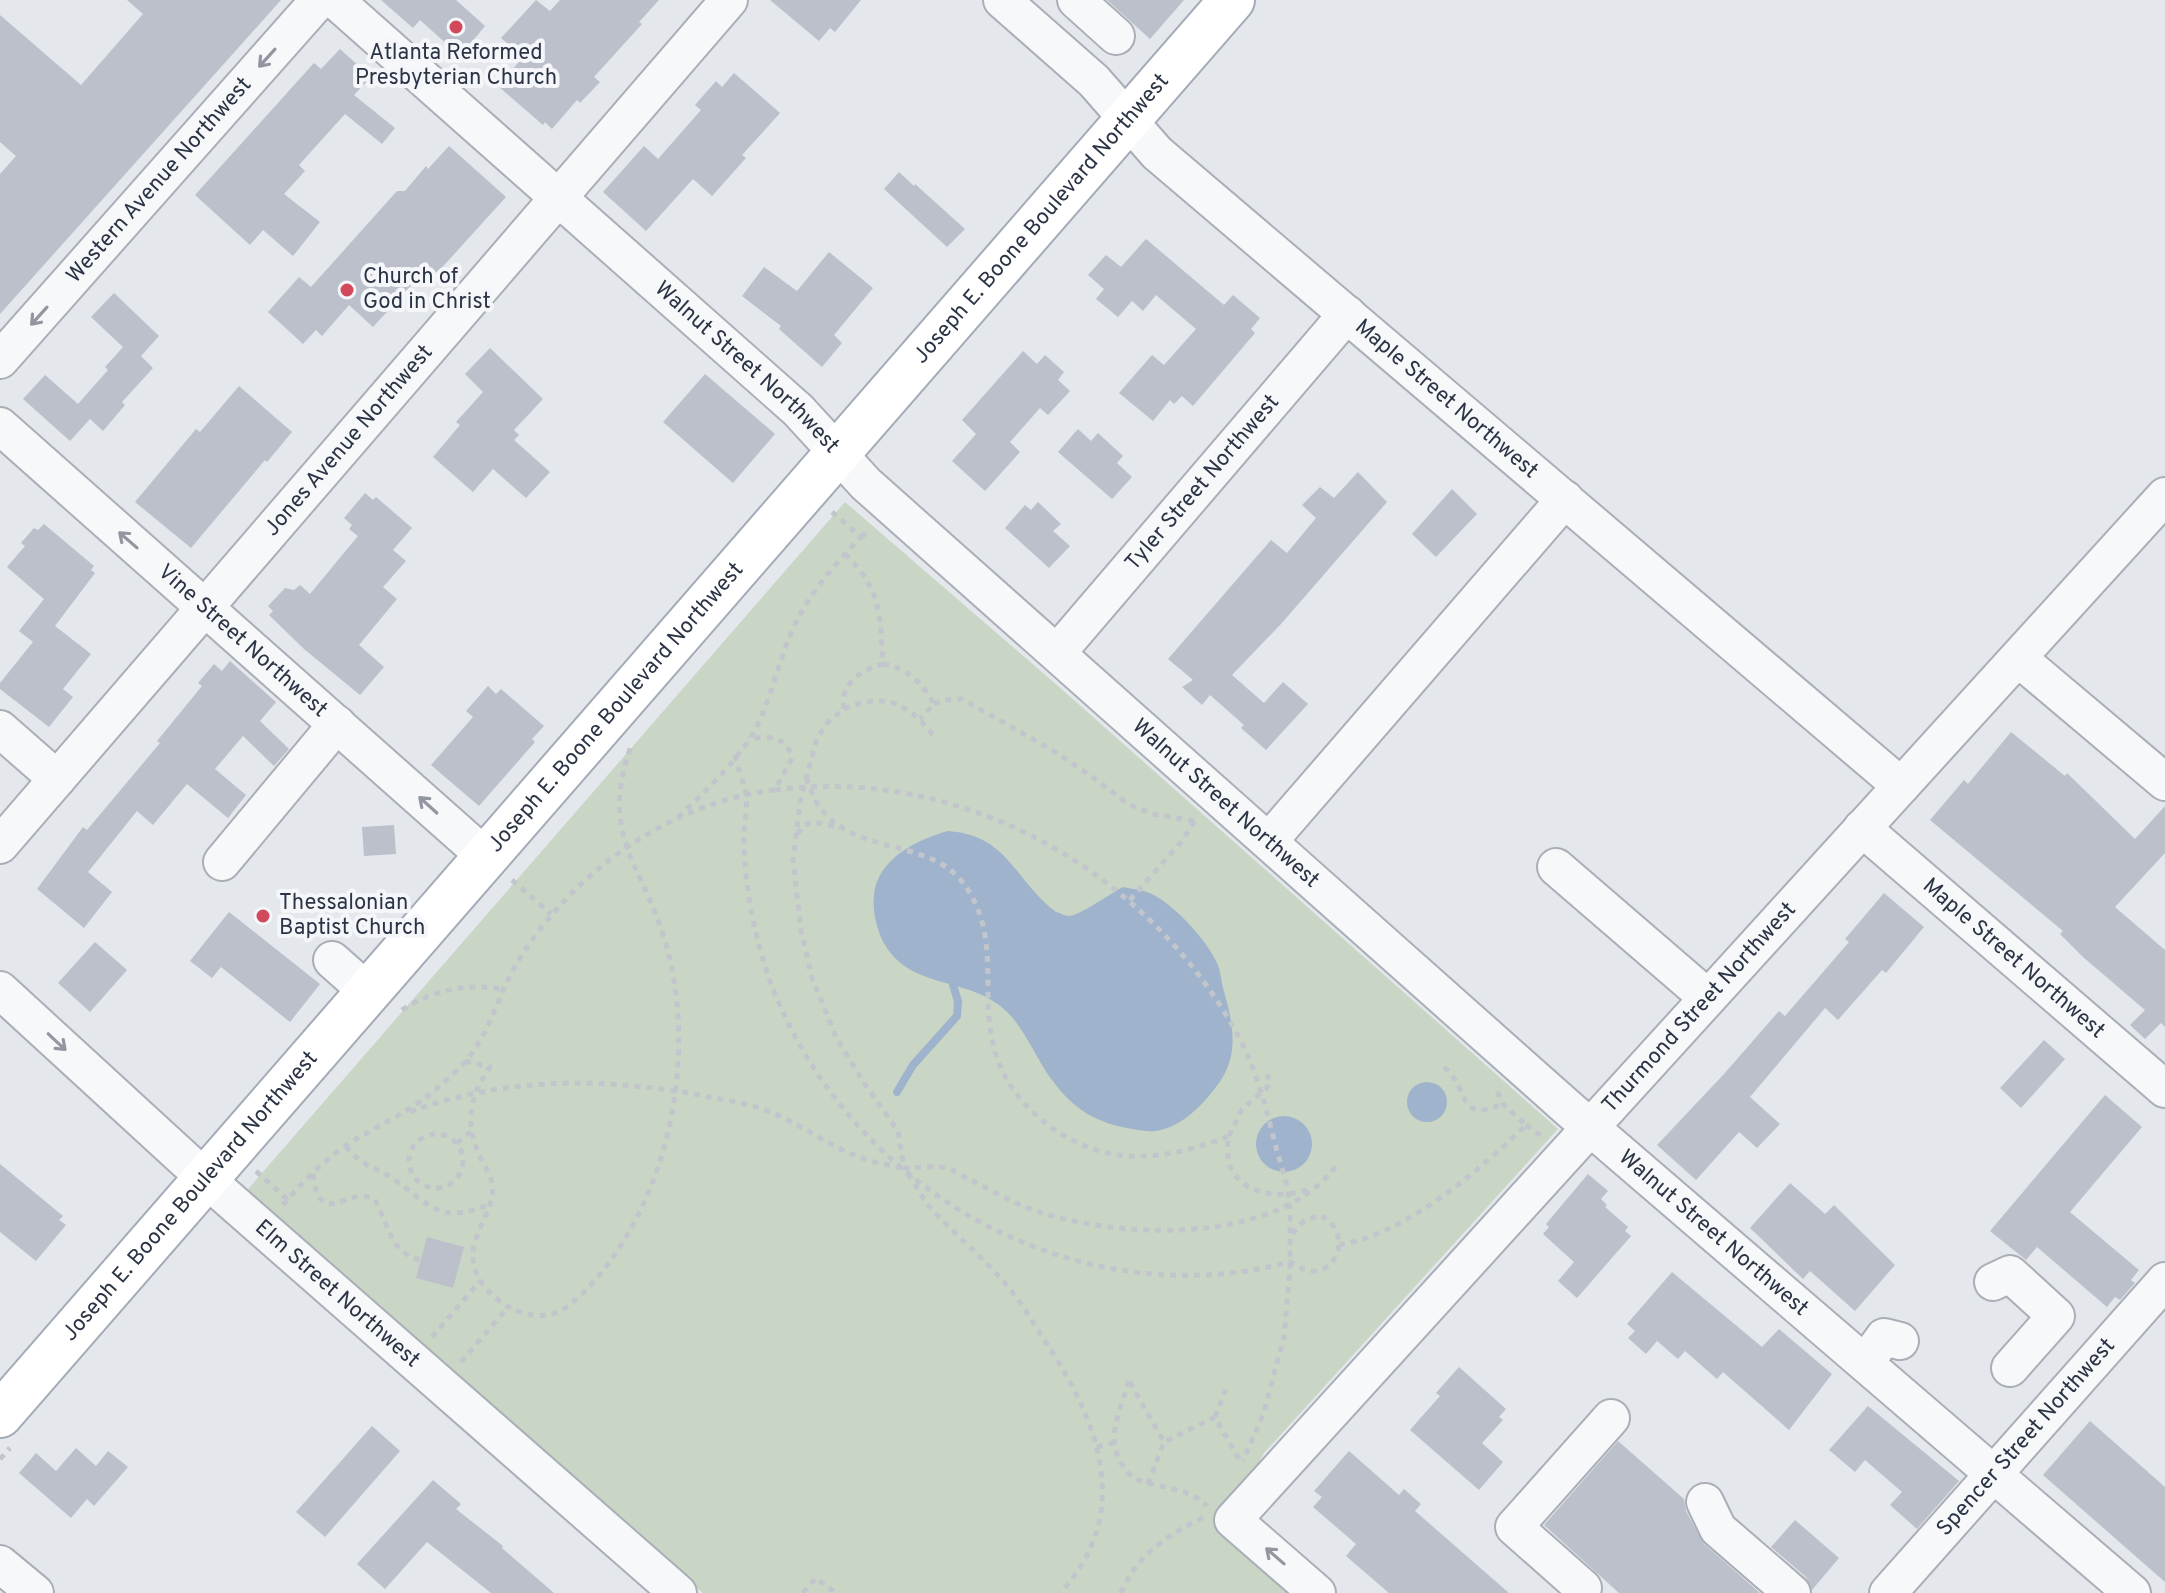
<svg xmlns="http://www.w3.org/2000/svg" width="2165" height="1593" font-family="Overpass,sans-serif">
  <rect width="100%" height="100%" fill="#e4e7ec"/>
  <path fill="#c9d6c5" d="M 845,502 L 1058,686 L 1558,1129 L 1264,1453 L 1226,1523 L 1292,1593 L 703,1593 L 243,1195 Z"/>
  <g fill="#9fb4cc">
    <path d="M 948,831 C 1008,835 1014,880 1056,912 C 1061,913 1065,916 1069,916 C 1079,916 1111,893 1123,887 C 1132,889 1144,890 1152,894 C 1175,906 1203,936 1215,959 C 1220,967 1221,978 1223,988 C 1232,1019 1240,1051 1221,1080 C 1206,1102 1183,1127 1156,1131 C 1148,1132 1139,1130 1132,1129 C 1096,1123 1073,1109 1052,1080 C 1036,1059 1025,1028 1005,1010 C 966,974 904,992 880,935 C 874,919 872,905 875,888 C 883,856 919,839 948,831 Z"/>
    <circle cx="1427" cy="1102" r="20"/>
    <circle cx="1284" cy="1144" r="28"/>
  </g>
  <g fill="none" stroke-linecap="round" stroke-linejoin="round">
    <path stroke="#9fb4cc" stroke-width="8" d="M 897,1092 L 913,1065 L 957,1016 L 958,1001 L 953,985"/>
  </g>
  <g fill="#bbc0ca">
    <path d="M 127,0 L 281,0 L 0,314 L 0,174 L 16,156 L 0,142 L 0,15 L 81,85 L 143,14 Z"/>
    <path d="M 381,0 L 456,0 L 485,26 L 460,56 L 420,20 L 413,28 Z"/>
    <path d="M 536,0 L 550,11 L 560,0 L 659,0 L 639,22 L 642,24 L 594,77 L 600,82 L 580,103 L 577,100 L 552,129 L 545,122 L 543,125 L 498,86 L 523,57 L 501,38 Z"/>
    <path d="M 770,0 L 861,0 L 835,32 L 830,28 L 819,41 Z"/>
    <path d="M 1107,0 L 1184,0 L 1150,39 Z"/>
    <path d="M 340,49 L 371,77 L 354,95 L 395,128 L 382,144 L 345,114 L 299,165 L 305,171 L 284,194 L 320,222 L 293,256 L 263,230 L 250,245 L 195,195 L 314,63 L 321,69 Z"/>
    <path d="M 734,73 L 780,113 L 742,155 L 746,158 L 712,196 L 693,179 L 646,231 L 603,192 L 644,146 L 658,159 L 701,110 L 695,105 L 716,81 L 722,87 Z"/>
    <path d="M 449,146 L 506,197 L 437,273 L 429,266 L 373,327 L 349,305 L 322,336 L 316,330 L 303,344 L 268,312 L 299,277 L 311,287 L 397,191 L 405,191 L 426,166 L 428,169 Z"/>
    <path d="M 899,172 L 914,186 L 915,184 L 965,229 L 947,247 L 884,189 Z"/>
    <path d="M 1146,239 L 1224,305 L 1233,295 L 1260,318 L 1251,329 L 1255,333 L 1193,406 L 1182,396 L 1174,404 L 1170,400 L 1153,421 L 1119,393 L 1152,355 L 1164,365 L 1196,329 L 1156,295 L 1143,311 L 1132,301 L 1118,317 L 1096,299 L 1104,289 L 1088,275 L 1106,255 L 1121,267 Z"/>
    <path d="M 829,252 L 873,288 L 834,335 L 842,343 L 822,367 L 779,329 L 781,326 L 742,296 L 764,267 L 797,291 Z"/>
    <path d="M 114,293 L 159,336 L 141,356 L 153,368 L 122,402 L 125,405 L 103,431 L 90,419 L 70,441 L 23,399 L 45,375 L 78,404 L 108,370 L 105,367 L 123,347 L 91,317 Z"/>
    <path d="M 490,348 L 543,399 L 514,430 L 519,435 L 514,440 L 550,472 L 526,498 L 493,469 L 473,492 L 433,457 L 460,425 L 456,422 L 483,392 L 465,374 Z"/>
    <path d="M 1023,351 L 1037,364 L 1045,355 L 1064,372 L 1058,380 L 1070,391 L 1048,415 L 1040,408 L 1010,442 L 1020,452 L 985,491 L 952,461 L 976,434 L 962,420 Z"/>
    <path d="M 705,374 L 775,434 L 733,483 L 663,422 Z"/>
    <path d="M 239,386 L 292,432 L 267,462 L 265,460 L 191,548 L 135,502 L 196,429 L 200,432 Z"/>
    <path d="M 1078,429 L 1091,441 L 1098,433 L 1123,456 L 1117,463 L 1132,477 L 1112,499 L 1058,452 Z"/>
    <path d="M 1358,472 L 1387,502 L 1281,624 L 1232,675 L 1264,703 L 1283,682 L 1308,704 L 1266,750 L 1241,728 L 1244,725 L 1210,695 L 1202,705 L 1182,687 L 1193,680 L 1168,659 L 1271,540 L 1287,553 L 1316,518 L 1302,505 L 1320,487 L 1334,498 Z"/>
    <path d="M 1452,489 L 1477,514 L 1436,557 L 1412,534 Z"/>
    <path d="M 365,493 L 373,500 L 376,497 L 412,528 L 393,550 L 406,561 L 383,587 L 397,599 L 359,645 L 384,667 L 360,695 L 304,649 L 269,615 L 273,611 L 268,606 L 285,588 L 294,590 L 300,585 L 310,594 L 358,536 L 349,529 L 352,525 L 344,518 Z"/>
    <path d="M 1038,502 L 1061,524 L 1053,531 L 1070,546 L 1049,568 L 1005,528 L 1025,505 L 1031,510 Z"/>
    <path d="M 44,524 L 94,566 L 91,570 L 95,573 L 55,626 L 91,654 L 63,689 L 73,697 L 49,727 L 0,689 L 0,683 L 33,642 L 19,631 L 44,599 L 7,567 L 25,546 L 21,543 L 34,528 L 38,530 Z"/>
    <path d="M 230,661 L 276,702 L 260,721 L 289,749 L 274,766 L 243,736 L 215,769 L 246,795 L 228,818 L 187,784 L 153,825 L 137,811 L 88,872 L 112,892 L 84,928 L 37,889 L 83,827 L 87,830 L 160,743 L 157,741 L 202,686 L 198,683 L 214,664 L 222,671 Z"/>
    <path d="M 488,686 L 496,694 L 501,689 L 544,726 L 532,739 L 535,742 L 479,806 L 431,765 L 473,717 L 466,711 Z"/>
    <path d="M 2011,732 L 2065,776 L 2067,773 L 2135,839 L 2165,806 L 2165,853 L 2115,907 L 2165,950 L 2165,1027 L 2161,1023 L 2145,1039 L 2130,1025 L 2145,1010 L 2083,957 L 2060,934 L 2063,931 L 1930,820 L 1964,780 L 1968,784 Z"/>
    <path d="M 394,825 L 396,854 L 364,856 L 362,827 Z"/>
    <path d="M 1884,893 L 1924,927 L 1886,973 L 1882,970 L 1838,1020 L 1825,1008 L 1750,1097 L 1780,1124 L 1757,1148 L 1739,1132 L 1696,1180 L 1657,1145 L 1724,1074 L 1779,1011 L 1785,1016 L 1849,942 L 1845,939 Z"/>
    <path d="M 229,912 L 320,984 L 290,1022 L 221,967 L 212,978 L 190,961 Z"/>
    <path d="M 95,942 L 127,970 L 90,1012 L 58,983 Z"/>
    <path d="M 2044,1040 L 2065,1059 L 2021,1108 L 2000,1088 Z"/>
    <path d="M 2105,1095 L 2142,1127 L 2070,1212 L 2139,1270 L 2131,1280 L 2135,1283 L 2120,1300 L 2115,1297 L 2107,1307 L 2037,1247 L 2026,1260 L 1990,1231 Z"/>
    <path d="M 0,1164 L 63,1216 L 59,1220 L 66,1225 L 36,1261 L 0,1232 Z"/>
    <path d="M 1588,1174 L 1608,1191 L 1601,1199 L 1607,1205 L 1605,1207 L 1628,1227 L 1625,1231 L 1631,1236 L 1577,1298 L 1558,1281 L 1574,1262 L 1543,1234 L 1549,1227 L 1546,1224 Z"/>
    <path d="M 1790,1183 L 1825,1214 L 1834,1205 L 1895,1265 L 1855,1311 L 1810,1271 L 1803,1279 L 1750,1228 Z"/>
    <path d="M 427,1237 L 464,1247 L 453,1288 L 416,1278 Z"/>
    <path d="M 1672,1272 L 1762,1347 L 1779,1329 L 1832,1374 L 1789,1430 L 1723,1372 L 1717,1379 L 1685,1351 L 1678,1359 L 1657,1341 L 1646,1354 L 1628,1338 L 1635,1331 L 1627,1324 Z"/>
    <path d="M 1459,1367 L 1506,1409 L 1499,1417 L 1503,1420 L 1482,1443 L 1503,1462 L 1479,1490 L 1410,1430 L 1440,1396 L 1436,1393 Z"/>
    <path d="M 1868,1406 L 1959,1481 L 1917,1529 L 1890,1505 L 1902,1492 L 1865,1460 L 1855,1472 L 1829,1450 Z"/>
    <path d="M 2090,1421 L 2165,1487 L 2165,1582 L 2043,1475 Z"/>
    <path d="M 372,1426 L 400,1451 L 325,1537 L 296,1512 Z"/>
    <path d="M 1618,1441 L 1684,1499 L 1686,1511 L 1704,1544 L 1760,1593 L 1619,1593 L 1544,1525 Z"/>
    <path d="M 76,1448 L 96,1466 L 108,1451 L 128,1467 L 94,1506 L 87,1499 L 71,1518 L 19,1473 L 36,1453 L 56,1471 Z"/>
    <path d="M 1349,1451 L 1399,1495 L 1404,1489 L 1421,1504 L 1415,1511 L 1509,1593 L 1389,1593 L 1346,1556 L 1356,1544 L 1313,1507 L 1322,1497 L 1314,1491 Z"/>
    <path d="M 433,1480 L 461,1504 L 456,1509 L 503,1546 L 502,1548 L 554,1593 L 491,1593 L 427,1542 L 385,1589 L 357,1564 Z"/>
    <path d="M 1795,1520 L 1839,1558 L 1812,1590 L 1806,1577 L 1771,1547 Z"/>
  </g>
  <g fill="none" stroke-linecap="round" stroke-linejoin="round">
    <defs>
      <g id="minor">
        <path id="s1" d="M 335,0 L 798,410 L 866,484 L 1569,1109 L 2132,1593"/>
        <path id="s2" d="M 1002,0 L 1094,81 L 1157,153 L 1901,786"/>
        <path d="M 1076,0 L 1116,36"/>
        <path id="s3" d="M 0,360 L 319,0"/>
        <path id="s4" d="M 0,426 L 486,857"/>
        <path id="s5" d="M 1057,653 L 1347,314"/>
        <path d="M 2018,658 L 2165,782"/>
        <path d="M 0,729 L 57,779"/>
        <path id="s6" d="M 1862,828 L 2165,1089"/>
        <path d="M 1269,841 L 1565,499"/>
        <path id="s7" d="M 0,845 L 729,0"/>
        <path d="M 222,862 L 337,724"/>
        <path d="M 1556,867 L 1708,998"/>
        <path d="M 332,960 L 368,992"/>
        <path id="s8" d="M 0,990 L 206,1179 L 678,1593"/>
        <path d="M 1993,1282 L 2010,1274 L 2056,1316 L 2010,1368"/>
        <path d="M 1865,1363 L 1884,1337 L 1900,1341"/>
        <path d="M 1705,1502 L 1718,1529 L 1792,1593"/>
        <path d="M 0,1564 L 35,1593"/>
        <path d="M 1583,1588 L 1514,1527 L 1611,1418"/>
        <path id="s9" d="M 1317,1593 L 1233,1520 L 2165,496"/>
        <path id="s10" d="M 1888,1593 L 2165,1281"/>
      </g>
      <g id="major">
        <path id="s11" d="M 0,1415 L 1232,0"/>
      </g>
    </defs>
    <use href="#minor" stroke="#a9aeb7" stroke-width="40"/>
    <use href="#major" stroke="#a3abb8" stroke-width="48"/>
    <g stroke="#c2c5cb" stroke-width="5" stroke-dasharray="6 6" stroke-linecap="butt">
      <path d="M 861,537 L 870,530"/>
      <path d="M 845,554 C 882,590 880,615 883,664 C 862,669 839,684 844,709 L 829,721 L 817,738 L 801,797 L 793,860 L 801,931 L 812,978 L 836,1037 L 864,1083 L 898,1131 L 904,1168 C 917,1168 934,1165 947,1168 C 954,1170 962,1176 969,1179 C 990,1190 1013,1203 1036,1211 C 1120,1239 1276,1246 1336,1166"/>
      <path d="M 883,664 C 908,668 922,683 934,704 L 920,719"/>
      <path d="M 934,704 L 946,700 L 962,699 L 1057,753 L 1094,778 L 1128,804 L 1152,814 L 1195,821"/>
      <path d="M 844,709 C 884,692 907,702 933,735"/>
      <path d="M 735,755 C 737,769 745,783 746,796 C 748,812 743,828 744,844 C 745,889 755,939 770,981 C 847,1188 1073,1319 1290,1262 C 1297,1266 1306,1272 1315,1271 C 1344,1268 1348,1225 1318,1215 L 1303,1222 L 1290,1236 L 1290,1271 L 1284,1337 L 1263,1415 L 1243,1461"/>
      <path d="M 806,778 C 811,788 814,802 822,810 C 859,856 930,838 964,884 C 1002,937 979,991 994,1048 C 1010,1112 1082,1161 1146,1156 C 1174,1155 1204,1146 1229,1136 C 1218,1188 1269,1204 1309,1189"/>
      <path d="M 678,817 C 703,794 744,755 758,724 C 772,694 779,661 792,631 C 808,595 834,565 861,537 L 832,512"/>
      <path d="M 798,834 L 803,825 L 814,822 L 837,827"/>
      <path d="M 512,880 L 551,914"/>
      <path d="M 1130,900 L 1181,842 L 1195,821"/>
      <path d="M 402,1010 C 432,990 469,982 504,990"/>
      <path d="M 465,1061 L 490,1067 C 467,1099 465,1128 483,1163 C 486,1168 490,1174 491,1179 C 500,1205 470,1232 473,1260 C 476,1293 523,1325 555,1313 C 567,1309 575,1300 584,1292 C 669,1205 699,1056 665,941 C 641,861 599,836 631,746"/>
      <path d="M 1444,1067 C 1472,1091 1455,1123 1503,1104"/>
      <path d="M 410,1112 C 506,1076 610,1077 709,1097 C 724,1100 741,1102 756,1107 C 797,1119 831,1150 871,1161 C 881,1164 891,1165 901,1168"/>
      <path d="M 1526,1125 L 1543,1137"/>
      <circle cx="436" cy="1161" r="27"/>
      <path d="M 1229,1136 L 1242,1109 L 1266,1089 L 1270,1082 L 1267,1074"/>
      <path d="M 457,1143 L 473,1130"/>
      <path d="M 346,1146 C 362,1167 372,1165 392,1178 C 430,1204 438,1225 488,1205"/>
      <path d="M 256,1171 L 288,1200"/>
      <path d="M 313,1174 C 320,1233 349,1183 375,1200 C 389,1224 389,1253 421,1260"/>
      <path d="M 908,1174 C 917,1187 925,1203 936,1214 C 963,1242 993,1266 1016,1297 C 1026,1310 1034,1325 1043,1338 C 1097,1418 1136,1512 1060,1593"/>
      <path d="M 283,1205 C 301,1184 321,1163 344,1147 C 364,1133 387,1123 407,1110 C 428,1098 446,1081 463,1064 C 490,1035 497,996 517,963 C 571,873 670,802 775,790 L 792,758 C 786,735 768,736 748,739"/>
      <path d="M 1339,1245 C 1406,1234 1479,1171 1526,1125 L 1503,1104 L 1495,1087"/>
      <path d="M 432,1337 L 480,1281"/>
      <path d="M 461,1362 L 509,1306"/>
      <path d="M 1129,1381 C 1120,1412 1103,1440 1125,1469 C 1132,1478 1140,1482 1151,1484 C 1172,1489 1191,1490 1207,1506"/>
      <path d="M 1130,1382 L 1164,1442"/>
      <path d="M 1215,1417 L 1226,1389"/>
      <path d="M 1097,1447 L 1113,1443"/>
      <path d="M 0,1459 L 10,1448"/>
      <path d="M 1148,1484 L 1164,1442 L 1215,1417 L 1241,1463"/>
      <path d="M 803,1593 L 816,1578 L 836,1593"/>
      <path d="M 1121,1593 C 1137,1554 1168,1535 1204,1517"/>
    </g>
    <use href="#minor" stroke="#f7f8fa" stroke-width="36"/>
    <use href="#major" stroke="#fff" stroke-width="44"/>
    <path stroke="#c2c5cb" stroke-width="5" stroke-dasharray="6 6" stroke-linecap="butt" d="M 775,790 C 961,765 1147,871 1236,1032 C 1255,1066 1265,1103 1274,1140 C 1279,1160 1287,1180 1289,1199 C 1291,1211 1290,1224 1290,1236"/>
  </g>
  <defs><path id="oneway-shaft" d="M-6 0H5M1.5-3L5.5 0L1.5 3" fill="none" stroke-width="1.6" stroke-linecap="round" stroke-linejoin="round" transform="scale(2)"/></defs>
  <g stroke="#9196a0">
    <use href="#oneway-shaft" transform="translate(267 58) rotate(132)"/>
    <use href="#oneway-shaft" transform="translate(39 316) rotate(132)"/>
    <use href="#oneway-shaft" transform="translate(128 540) rotate(-139)"/>
    <use href="#oneway-shaft" transform="translate(428 805) rotate(-138)"/>
    <use href="#oneway-shaft" transform="translate(57 1042) rotate(43)"/>
    <use href="#oneway-shaft" transform="translate(1275 1556) rotate(-139)"/>
  </g>
  <g fill="#d1495b" stroke="#f4f6f9" stroke-width="3">
    <circle cx="456" cy="27" r="8"/>
    <circle cx="347" cy="290" r="8"/>
    <circle cx="263" cy="916" r="8"/>
  </g>
  <g text-anchor="middle" dominant-baseline="central" stroke-width="8" stroke-linejoin="round" paint-order="stroke">
    <g font-size="22" fill="#2b3445" stroke="#f4f6f9" text-anchor="start">
      <text x="456" y="53" text-anchor="middle">Atlanta Reformed<tspan x="456" dy="25">Presbyterian Church</tspan></text>
      <text x="363" y="277">Church of<tspan x="363" dy="25">God in Christ</tspan></text>
      <text x="279" y="903">Thessalonian<tspan x="279" dy="25">Baptist Church</tspan></text>
    </g>
    <g font-size="22" fill="#2b3445" stroke="#f4f6f9">
      <text stroke="none"><textPath href="#s3" startOffset="240">Western Avenue Northwest</textPath></text>
      <text stroke="none"><textPath href="#s11" startOffset="1586">Joseph E. Boone Boulevard Northwest</textPath></text>
      <text stroke="none"><textPath href="#s1" startOffset="552">Walnut Street Northwest</textPath></text>
      <text stroke="none"><textPath href="#s2" startOffset="598">Maple Street Northwest</textPath></text>
      <text stroke="none"><textPath href="#s7" startOffset="534">Jones Avenue Northwest</textPath></text>
      <text stroke="none"><textPath href="#s5" startOffset="224">Tyler Street Northwest</textPath></text>
      <text stroke="none"><textPath href="#s4" startOffset="324">Vine Street Northwest</textPath></text>
      <text stroke="none"><textPath href="#s11" startOffset="938">Joseph E. Boone Boulevard Northwest</textPath></text>
      <text stroke="none"><textPath href="#s1" startOffset="1200">Walnut Street Northwest</textPath></text>
      <text stroke="none"><textPath href="#s6" startOffset="200">Maple Street Northwest</textPath></text>
      <text stroke="none"><textPath href="#s9" startOffset="804">Thurmond Street Northwest</textPath></text>
      <text stroke="none"><textPath href="#s11" startOffset="290">Joseph E. Boone Boulevard Northwest</textPath></text>
      <text stroke="none"><textPath href="#s1" startOffset="1850">Walnut Street Northwest</textPath></text>
      <text stroke="none"><textPath href="#s8" startOffset="454">Elm Street Northwest</textPath></text>
      <text stroke="none"><textPath href="#s10" startOffset="208">Spencer Street Northwest</textPath></text>
    </g>
  </g>
</svg>
